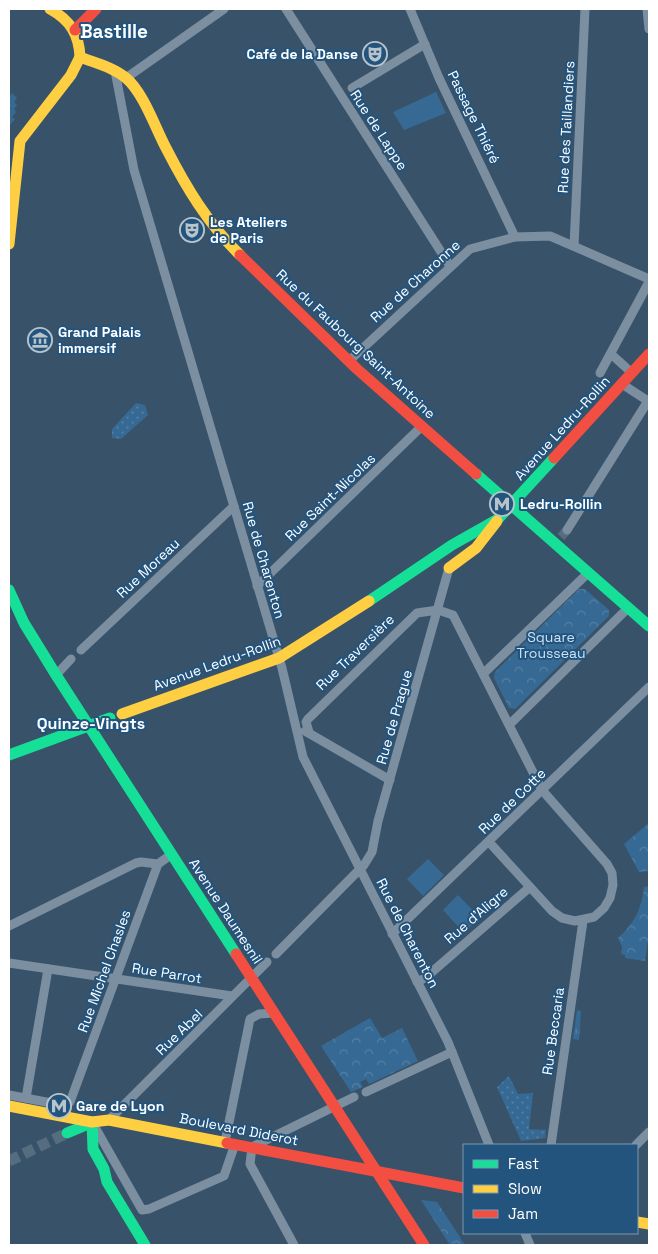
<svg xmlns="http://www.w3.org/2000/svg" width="658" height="1254" font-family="'Space Grotesk',sans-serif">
  <defs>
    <pattern id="grass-tufts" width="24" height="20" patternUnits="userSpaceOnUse" patternTransform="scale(1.25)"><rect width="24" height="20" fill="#366a94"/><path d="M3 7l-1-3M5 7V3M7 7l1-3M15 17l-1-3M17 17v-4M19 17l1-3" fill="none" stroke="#5480a4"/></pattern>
    <pattern id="forest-crowns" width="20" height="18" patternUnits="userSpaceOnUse" patternTransform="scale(1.25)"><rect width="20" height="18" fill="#366a94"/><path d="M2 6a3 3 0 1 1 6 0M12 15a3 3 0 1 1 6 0" fill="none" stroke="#5480a4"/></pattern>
    <pattern id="garden-dots" width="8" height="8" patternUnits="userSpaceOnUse" patternTransform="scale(1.25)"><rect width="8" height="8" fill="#366a94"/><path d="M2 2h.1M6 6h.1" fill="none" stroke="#5480a4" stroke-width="1.8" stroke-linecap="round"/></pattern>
  </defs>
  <rect width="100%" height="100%" fill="#385369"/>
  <g fill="url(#grass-tufts)">
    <path d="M 12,93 L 17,98 L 14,102 L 17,105 L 14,109 L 16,112 L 12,117 L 15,119 L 9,126 L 9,111 L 11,108 L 9,106 L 9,97 Z"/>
    <path d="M 577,1010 L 581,1011 L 579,1040 L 573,1039 Z"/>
  </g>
  <g fill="url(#forest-crowns)">
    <path d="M 579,589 L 585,589 L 609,610 L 609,616 L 515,709 L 509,708 L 494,678 L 495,672 Z"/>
    <path d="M 649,823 L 649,871 L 639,872 L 624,844 Z"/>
    <path d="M 649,886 L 649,932 L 645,961 L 625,958 L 625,955 L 621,954 L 622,947 L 618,938 C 634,924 642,908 644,887 Z"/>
    <path d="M 370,1018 L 382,1038 L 402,1028 L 418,1061 L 369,1084 L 366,1079 L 360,1082 L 363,1087 L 351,1092 L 321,1046 Z"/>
    <path d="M 421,1200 L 437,1202 L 465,1245 L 450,1245 Z"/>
  </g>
  <g fill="url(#garden-dots)">
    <path d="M 136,403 L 145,405 L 148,415 L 121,439 L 112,438 L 112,429 Z"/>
    <path d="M 509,1076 L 518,1094 L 533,1093 L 529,1129 L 546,1130 L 545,1138 L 521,1141 L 497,1087 Z"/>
  </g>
  <g fill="#366a94">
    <path d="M 436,92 L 446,113 L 404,130 L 393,112 Z"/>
    <path d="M 428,859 L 444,875 L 423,896 L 407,879 Z"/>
    <path d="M 458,895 L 480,918 L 464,933 L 443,910 Z"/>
  </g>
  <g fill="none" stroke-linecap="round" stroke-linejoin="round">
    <path stroke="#566d80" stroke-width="9" stroke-dasharray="9 4.5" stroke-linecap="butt" d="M 561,537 L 567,530"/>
    <path stroke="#566d80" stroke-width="11" stroke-dasharray="11 5.5" stroke-linecap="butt" d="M 9,1161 L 67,1133"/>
    <g stroke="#7c8fa0" stroke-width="9">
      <path d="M 286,9 L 450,266"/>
      <path d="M 410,9 L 439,78 L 515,237"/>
      <path d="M 647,9 L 649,29"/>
      <path d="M 115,71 L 134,170 L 282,668 L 303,757 L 448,1042 L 489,1145"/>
      <path d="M 126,78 L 224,9"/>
      <path d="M 352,88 L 425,44"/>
      <path d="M 574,246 L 585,9"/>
      <path d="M 611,354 L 632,373"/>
      <path d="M 349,361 L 470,249 L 515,237 L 550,236 L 649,279"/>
      <path d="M 600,373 L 649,282"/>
      <path d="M 567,530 L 648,401 L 622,384"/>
      <path d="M 257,586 L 421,427"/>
      <path d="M 81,650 L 234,506"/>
      <path d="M 484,673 L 588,573"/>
      <path d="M 56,675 L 71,659"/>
      <path d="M 510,724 L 628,608"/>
      <path d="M 305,731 L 390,780"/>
      <path d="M 309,732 L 306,722 L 308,719 L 417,613 L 438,610 L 453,615 L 542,790 L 607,864 L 612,873 L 613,885 L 610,898 L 604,908 L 594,917 L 575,921 L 562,918 L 552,911 L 489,842"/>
      <path d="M 9,926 L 136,863 L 141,862 L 158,864"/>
      <path d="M 392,934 L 649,687"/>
      <path d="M 276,954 L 364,865 L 372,852 L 378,821 L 449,568"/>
      <path d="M 9,963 L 232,996"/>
      <path d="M 417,982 L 425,978 L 530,887"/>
      <path d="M 366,1092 L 452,1052"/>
      <path d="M 9,1095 L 62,1105 L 70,1102 L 158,864 L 172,854"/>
      <path d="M 26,1098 L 48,969"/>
      <path d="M 109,1120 L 267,962"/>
      <path d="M 92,1122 L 142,1210 L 149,1209 L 224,1176 L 235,1144"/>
      <path d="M 225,1142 L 250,1019 L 259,1014 L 274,1013"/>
      <path d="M 551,1145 L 583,921"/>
      <path d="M 636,1145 L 649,1132"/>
      <path d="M 525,1233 L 530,1245"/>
      <path d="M 294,1245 L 250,1164 L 252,1147 L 354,1097"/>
    </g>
    <g stroke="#16e098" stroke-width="11">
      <path d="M 476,474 L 649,626"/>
      <path d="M 9,590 L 24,623 L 56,675 L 236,954"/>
      <path d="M 369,601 L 452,545 L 498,519 L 554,458"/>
      <path d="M 9,755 L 110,718"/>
      <path d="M 92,1122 L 93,1149 L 104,1169 L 107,1182 L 145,1245"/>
      <path d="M 67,1133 L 91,1123"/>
    </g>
    <g stroke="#ffcf43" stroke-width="11">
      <path d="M 50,9 C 70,20 79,34 80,57 C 95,63 113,67 126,78 C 143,92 155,127 166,148 C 186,187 208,224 240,255"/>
      <path d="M 9,244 L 20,141 L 71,75 L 80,57"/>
      <path d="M 449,568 L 476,548 L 497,521"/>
      <path d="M 122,714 L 279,658 L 369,601"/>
      <path d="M 9,1106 L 92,1122 L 109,1120 L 227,1143"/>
      <path d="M 637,1222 L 649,1224"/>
    </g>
    <g stroke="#f24e42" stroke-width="11">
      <path d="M 75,30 L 96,9"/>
      <path d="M 240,255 L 357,369 L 476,474"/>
      <path d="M 554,458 L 649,354"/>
      <path d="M 236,954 L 424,1245"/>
      <path d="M 227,1143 L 464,1188"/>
    </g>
  </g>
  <defs>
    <symbol id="theatre-ring" viewBox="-11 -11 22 22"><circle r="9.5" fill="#23547e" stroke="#b9c3ca" stroke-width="1.5"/><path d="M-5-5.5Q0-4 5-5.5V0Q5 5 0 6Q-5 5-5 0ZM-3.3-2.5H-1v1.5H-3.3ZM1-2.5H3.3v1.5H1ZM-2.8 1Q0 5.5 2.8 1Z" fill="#b9c3ca"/></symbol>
    <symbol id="museum-ring" viewBox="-11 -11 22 22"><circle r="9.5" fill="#23547e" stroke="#b9c3ca" stroke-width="1.5"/><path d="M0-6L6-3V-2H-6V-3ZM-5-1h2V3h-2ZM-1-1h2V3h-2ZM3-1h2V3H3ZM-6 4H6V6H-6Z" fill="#b9c3ca"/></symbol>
    <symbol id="metro-ring" viewBox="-11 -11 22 22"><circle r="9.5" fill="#23547e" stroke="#b9c3ca" stroke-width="1.5"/><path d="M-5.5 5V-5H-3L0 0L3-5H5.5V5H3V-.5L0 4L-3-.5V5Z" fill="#b9c3ca"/></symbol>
  </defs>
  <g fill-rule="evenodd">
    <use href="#theatre-ring" x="361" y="40" width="28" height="28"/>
    <use href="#theatre-ring" x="178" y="216" width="28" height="28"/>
    <use href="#museum-ring" x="26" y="326" width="28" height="28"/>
    <use href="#metro-ring" x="488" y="490" width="28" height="28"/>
    <use href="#metro-ring" x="45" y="1092" width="28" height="28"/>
  </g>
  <g text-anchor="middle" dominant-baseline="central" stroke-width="4" stroke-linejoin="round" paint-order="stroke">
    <g font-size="14" font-weight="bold" fill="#fff" stroke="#23547e" text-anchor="start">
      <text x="358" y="54" text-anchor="end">Café de la Danse</text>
      <text x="210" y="222">Les Ateliers<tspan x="210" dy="16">de Paris</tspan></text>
      <text x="58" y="332">Grand Palais<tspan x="58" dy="16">immersif</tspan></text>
      <text x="520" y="504">Ledru-Rollin</text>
      <text x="76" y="1106">Gare de Lyon</text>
    </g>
    <g font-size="14" fill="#fff" stroke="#23547e">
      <text transform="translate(474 117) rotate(64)">Passage Thiéré</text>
      <text transform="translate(566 127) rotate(-87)">Rue des Taillandiers</text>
      <text transform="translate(379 130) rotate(57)">Rue de Lappe</text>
      <text transform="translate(415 281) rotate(-42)">Rue de Charonne</text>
      <text transform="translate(356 344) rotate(43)">Rue du Faubourg Saint-Antoine</text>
      <text transform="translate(562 428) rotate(-48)">Avenue Ledru-Rollin</text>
      <text transform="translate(330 497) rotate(-44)">Rue Saint-Nicolas</text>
      <text transform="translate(264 560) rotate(74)">Rue de Charenton</text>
      <text transform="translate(148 568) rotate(-43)">Rue Moreau</text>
      <text transform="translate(355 652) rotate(-44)">Rue Traversière</text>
      <text transform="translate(217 663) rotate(-20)">Avenue Ledru-Rollin</text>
      <text transform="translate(394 717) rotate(-74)">Rue de Prague</text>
      <text transform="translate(512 801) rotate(-44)">Rue de Cotte</text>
      <text transform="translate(226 911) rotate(57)">Avenue Daumesnil</text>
      <text transform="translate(476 915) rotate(-41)">Rue d'Aligre</text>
      <text transform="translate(408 933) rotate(63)">Rue de Charenton</text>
      <text transform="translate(104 971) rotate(-70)">Rue Michel Chasles</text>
      <text transform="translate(167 973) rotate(9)">Rue Parrot</text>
      <text transform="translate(553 1031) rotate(-82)">Rue Beccaria</text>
      <text transform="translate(179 1032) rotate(-44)">Rue Abel</text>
      <text transform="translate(239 1129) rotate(11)">Boulevard Diderot</text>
    </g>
    <g font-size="14" fill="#cbe2f5" stroke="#23547e">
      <text x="551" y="637">Square<tspan x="551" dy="16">Trousseau</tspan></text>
    </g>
    <g font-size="16" font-weight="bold" fill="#fff" stroke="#23547e">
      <text x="91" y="723">Quinze-Vingts</text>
    </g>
    <g font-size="19" font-weight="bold" fill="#fff" stroke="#23547e">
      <text x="114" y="31">Bastille</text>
    </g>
  </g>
  <rect width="658" height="1254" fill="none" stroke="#ffffff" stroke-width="20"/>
  <rect x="463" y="1144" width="175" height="90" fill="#23547e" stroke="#7b98b2"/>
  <rect x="473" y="1160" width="25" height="8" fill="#16e098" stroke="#7b98b2"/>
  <text x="508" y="1169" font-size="15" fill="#ffffff">Fast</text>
  <rect x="473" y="1185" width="25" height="8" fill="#ffcf43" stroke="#7b98b2"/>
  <text x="508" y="1194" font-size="15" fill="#ffffff">Slow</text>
  <rect x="473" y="1210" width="25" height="8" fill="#f24e42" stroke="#7b98b2"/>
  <text x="508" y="1219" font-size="15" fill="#ffffff">Jam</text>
</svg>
